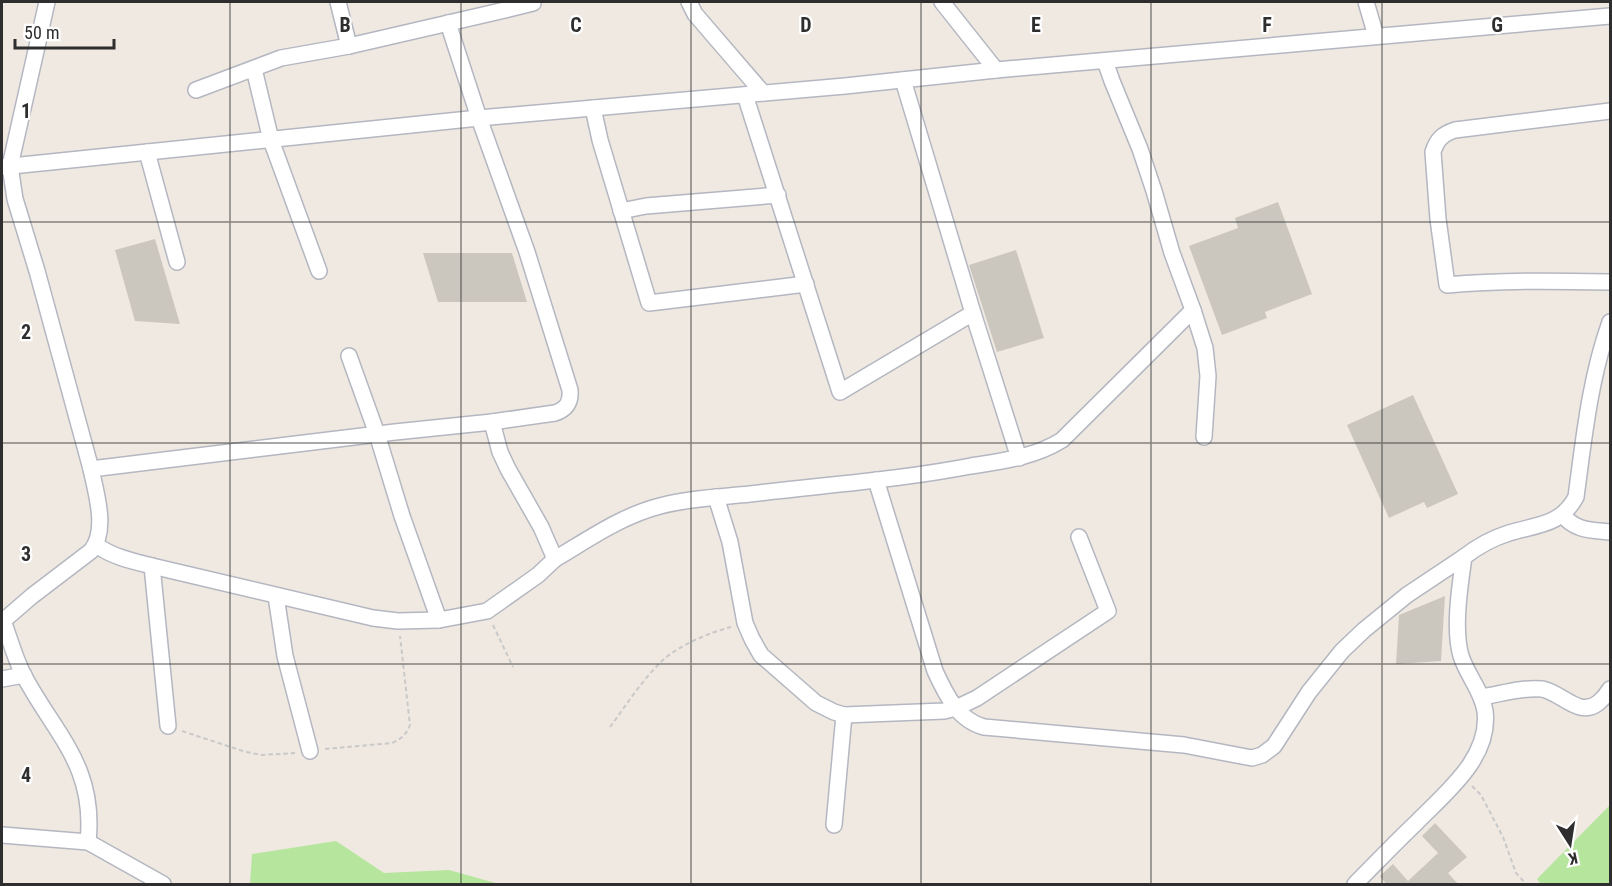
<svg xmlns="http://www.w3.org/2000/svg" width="1612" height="886" font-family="'Roboto Condensed',sans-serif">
  <rect width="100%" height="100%" fill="#efe9e1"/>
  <g fill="#b6e59e">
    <path d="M 1610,805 L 1610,884 L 1541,884 L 1537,879 Z"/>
    <path d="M 336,841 L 384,873 L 449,870 L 499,884 L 250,884 L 252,854 Z"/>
  </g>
  <g fill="#cbc7bf">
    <path d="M 1278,202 L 1312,294 L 1265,312 L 1267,318 L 1222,335 L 1189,246 L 1238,228 L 1235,218 Z"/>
    <path d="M 155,239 L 180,324 L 135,321 L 115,250 Z"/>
    <path d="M 1016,250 L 1044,338 L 997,352 L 969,265 Z"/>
    <path d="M 423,253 L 512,253 L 527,302 L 438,302 Z"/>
    <path d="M 1413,395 L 1458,494 L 1427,508 L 1424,502 L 1389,518 L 1347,425 Z"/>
    <path d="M 1445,596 L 1441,661 L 1396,664 L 1399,615 Z"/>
    <path d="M 1435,823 L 1467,857 L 1448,873 L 1459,885 L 1387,885 L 1380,876 L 1393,864 L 1408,881 L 1438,853 L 1422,836 Z"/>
  </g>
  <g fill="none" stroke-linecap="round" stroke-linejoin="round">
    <defs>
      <g id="minor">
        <path d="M 338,2 L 349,46 L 509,9 L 533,3 L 533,2"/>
        <path d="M 689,2 L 695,14 L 763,93"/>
        <path d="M 1366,2 L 1376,36"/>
        <path d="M 448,23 L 479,118 L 527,252 L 570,390 C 571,402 567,409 555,413 L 492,422"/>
        <path d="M 254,69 L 271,140 L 319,271"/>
        <path d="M 996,70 L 1610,16"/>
        <path d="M 903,80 L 973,313 L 1019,458"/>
        <path d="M 196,90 L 281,58 L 349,46"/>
        <path d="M 745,95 L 840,392 L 973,313"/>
        <path d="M 593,108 L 600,140 L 649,303 L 806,284"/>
        <path d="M 1610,111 L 1455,130 C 1443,134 1437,139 1433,152 L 1438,219 L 1447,285 C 1502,280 1556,281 1610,282"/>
        <path d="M 147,152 L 177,262"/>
        <path d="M 2,167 L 479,118 L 845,86 L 996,70 L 942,2"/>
        <path d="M 621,211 L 646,206 L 778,195"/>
        <path d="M 1193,310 L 1205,348 L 1208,376 L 1204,437"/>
        <path d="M 349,356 L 377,434 L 402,516 L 439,620"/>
        <path d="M 91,469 L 395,432 L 492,422 L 500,452 L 508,469 L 541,527 L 555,559 L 538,575 L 487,611 L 439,620 L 398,621 L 373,618 L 152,566 C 132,561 113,557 96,545"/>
        <path d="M 876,480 L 935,671 C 946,695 958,720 984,727 L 1184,745 L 1252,758 L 1262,755 L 1274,746 L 1309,692 L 1342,651 L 1364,630 L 1407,595 L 1464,557"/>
        <path d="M 716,497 L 730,542 L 745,623 L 752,639 L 761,655 L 816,703 L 834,712 L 844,715 L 944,711 L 956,708 L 977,698 L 1108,611 L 1079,537"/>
        <path d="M 1563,515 C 1575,531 1592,530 1610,532"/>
        <path d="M 555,559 C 589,539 621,516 660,506 C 689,498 721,497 750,494 C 824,485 898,480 971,466 C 1003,461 1035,457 1062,440 L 1193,310 L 1172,253 L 1154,191 L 1140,149 L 1112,81 L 1105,61"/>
        <path d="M 152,566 L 168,726"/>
        <path d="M 276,596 L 285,656 L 310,751"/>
        <path d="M 2,618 C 9,636 14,656 23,674 C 55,735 96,765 88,842"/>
        <path d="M 3,621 L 32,596 L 91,551 C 108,530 96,493 91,469 L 37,271 L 15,199 L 10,166 L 47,2"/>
        <path d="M 2,679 L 24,675"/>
        <path d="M 1481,697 C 1501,694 1522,687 1542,689 C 1561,692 1579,718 1598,703 C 1603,699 1607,694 1610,689"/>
        <path d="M 834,825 L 844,715"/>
        <path d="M 2,835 L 88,842 L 163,884"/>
        <path d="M 1355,884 C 1375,864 1395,843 1416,823 C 1445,793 1491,758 1485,711 C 1482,691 1467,675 1461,656 C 1453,629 1460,585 1464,557 C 1478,546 1493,538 1509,533 C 1538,524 1560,526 1576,497 C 1584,437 1590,378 1610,322"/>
      </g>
    </defs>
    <use href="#minor" stroke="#b4b7c1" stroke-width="18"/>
    <g stroke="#c9c9c9" stroke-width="2" stroke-dasharray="4.5 3" stroke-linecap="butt">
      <path d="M 493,625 L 513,667"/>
      <path d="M 610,727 C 625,707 640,683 658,665 C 674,647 708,633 731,627"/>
      <path d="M 182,731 L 246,752 L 262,755 L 295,753"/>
      <path d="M 325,749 L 392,743 C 401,739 406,735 410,725 L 400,636"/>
      <path d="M 1472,786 L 1481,795 L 1503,837 L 1516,873 L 1526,884"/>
    </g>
    <use href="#minor" stroke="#fff" stroke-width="15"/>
  </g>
  <path fill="none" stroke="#2e2e2e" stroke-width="1.5" stroke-opacity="0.55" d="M 230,2 L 230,884M 461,2 L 461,884M 691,2 L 691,884M 921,2 L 921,884M 1151,2 L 1151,884M 1382,2 L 1382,884M 2,222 L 1610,222M 2,443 L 1610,443M 2,664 L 1610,664"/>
  <g font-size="20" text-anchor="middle" font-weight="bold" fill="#2e2e2e" stroke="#fff" stroke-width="4.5" stroke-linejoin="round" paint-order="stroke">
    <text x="345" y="32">B</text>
    <text x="576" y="32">C</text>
    <text x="806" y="32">D</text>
    <text x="1036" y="32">E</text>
    <text x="1267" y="32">F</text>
    <text x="1497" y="32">G</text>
    <text x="26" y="118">1</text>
    <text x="26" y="339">2</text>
    <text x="26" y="561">3</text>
    <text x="26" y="782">4</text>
  </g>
  <rect width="1612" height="886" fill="none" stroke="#2e2e2e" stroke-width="6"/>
  <g transform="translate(1570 844) rotate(168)" stroke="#ffffff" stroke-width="4.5" paint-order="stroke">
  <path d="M0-4.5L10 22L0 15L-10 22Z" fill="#2e2e2e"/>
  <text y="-9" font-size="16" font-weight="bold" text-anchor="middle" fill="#2e2e2e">K</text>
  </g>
  <path d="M15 39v9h99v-9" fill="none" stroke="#2e2e2e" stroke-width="3"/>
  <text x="24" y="39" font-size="18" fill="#2e2e2e" stroke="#ffffff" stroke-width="4.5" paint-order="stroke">50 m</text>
</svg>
